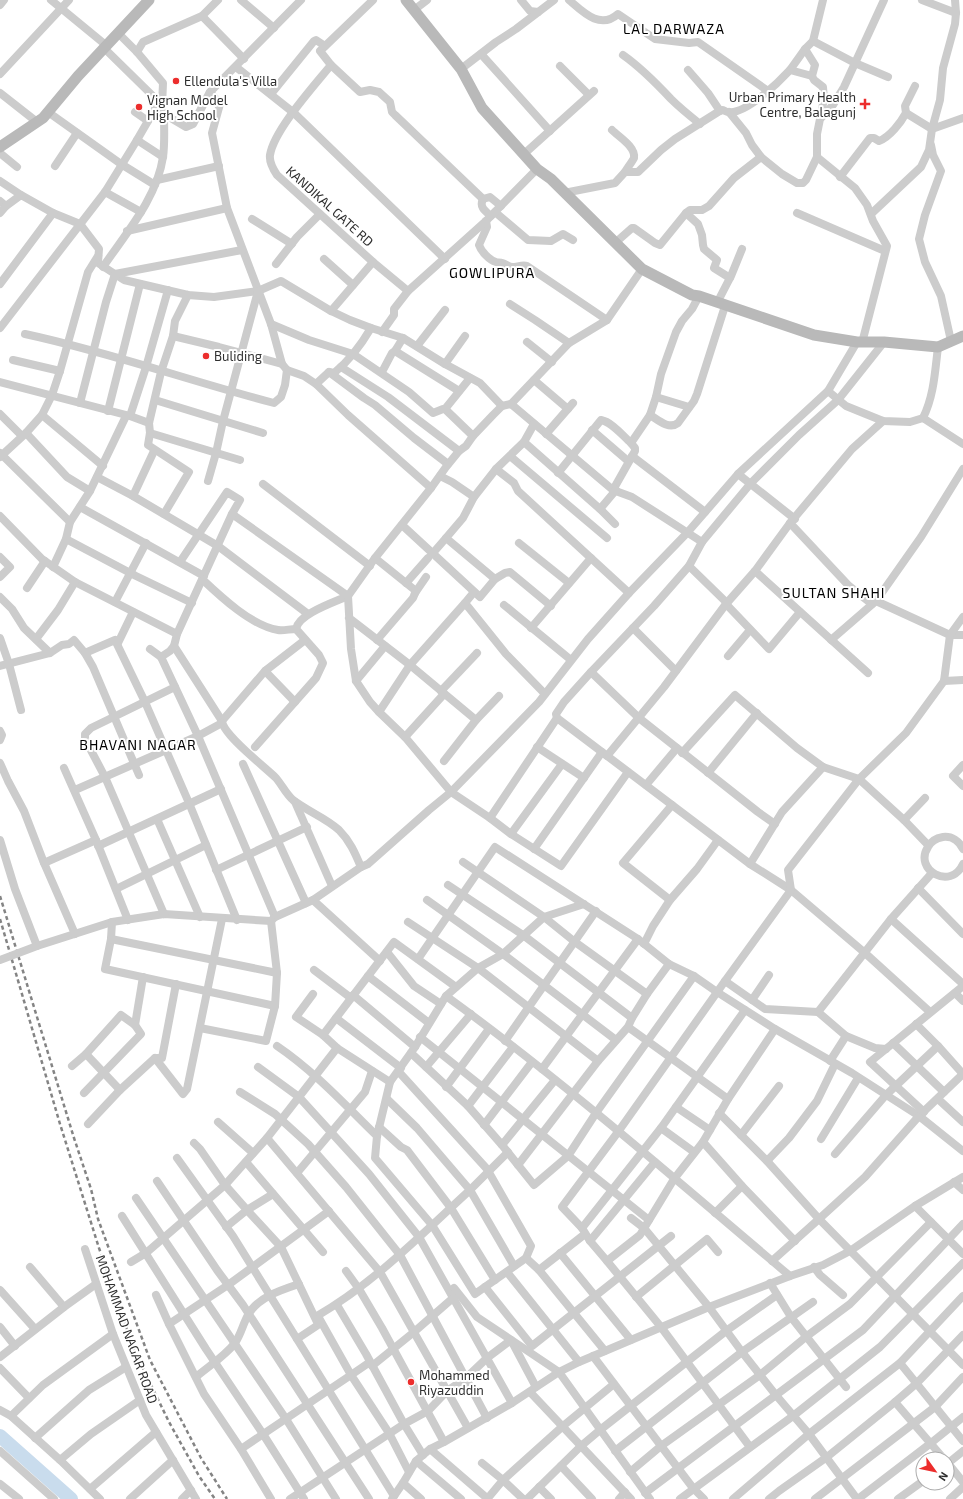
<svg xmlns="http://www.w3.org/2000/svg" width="963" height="1499" font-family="'Exo 2',sans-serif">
  <rect width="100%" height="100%" fill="#fff"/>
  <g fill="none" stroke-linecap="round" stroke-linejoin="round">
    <path stroke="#c9dced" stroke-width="14" d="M 0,1436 L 71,1499"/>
    <g stroke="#ccc" stroke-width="8">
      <path d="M 51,0 L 107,46"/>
      <path d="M 241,0 L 274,28"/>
      <path d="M 373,0 L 320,51 L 331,65 C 314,86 274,130 270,155 C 269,162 273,169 277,175 L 373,262 L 408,291"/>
      <path d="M 521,0 L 530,11 L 538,12"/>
      <path d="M 569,0 C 583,12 600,30 618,14 L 655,39 L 689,43 L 698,42 L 768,91"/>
      <path d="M 823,0 L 813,41 L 805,49 L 815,65 L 812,76 L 814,80 L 823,87 L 824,99 L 817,134 L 817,157 L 855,188 L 867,205 L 873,221 L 887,246 L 862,343"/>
      <path d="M 922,0 L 956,13"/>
      <path d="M 0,5 L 4,0"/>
      <path d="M 414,10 L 427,0"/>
      <path d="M 202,16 L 244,59"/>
      <path d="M 118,33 L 137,52 L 163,83 L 162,106"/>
      <path d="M 813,41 L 855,63 L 888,77"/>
      <path d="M 137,52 L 143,42 L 202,16 L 218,0"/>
      <path d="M 481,54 L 550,131"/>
      <path d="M 623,55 C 640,67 657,84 671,99 C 680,108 690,116 700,124"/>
      <path d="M 331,65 L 360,92 L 370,90 L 379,92 L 390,102 L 392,112 L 395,115 L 483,199"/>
      <path d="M 560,66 L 589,95"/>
      <path d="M 236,67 L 294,113 L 445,259"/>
      <path d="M 461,69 L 496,42 L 516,29 L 554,0"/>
      <path d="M 688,70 L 708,93 L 720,111"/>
      <path d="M 790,70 L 805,49"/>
      <path d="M 0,74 L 69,0"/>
      <path d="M 210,92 L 220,104 L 212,133 L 227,208 L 271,324 L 282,364 L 287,370 L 304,376 L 316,384 L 329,372 L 334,373 C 349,361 361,345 371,328"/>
      <path d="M 0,93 L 37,122"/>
      <path d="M 271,94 L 314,41 L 316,40 L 325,46"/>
      <path d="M 159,102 L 164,114 L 186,127 L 193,124 L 210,92 L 301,0"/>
      <path d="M 48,112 L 121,164 L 155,185"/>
      <path d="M 135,112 L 148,121"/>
      <path d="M 729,112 L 746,133 L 752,145 L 761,157 L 782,174 L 797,183 L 803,183 L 806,180 L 817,157"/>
      <path d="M 906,113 L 932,129 L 963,118"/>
      <path d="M 822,117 L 833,105 L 844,87 L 884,0"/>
      <path d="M 612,130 C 619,137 636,147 634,158 C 632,162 628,167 625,172"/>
      <path d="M 137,140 L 163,157"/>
      <path d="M 931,145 L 933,155 L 941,171 L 925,215 L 919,239 L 925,262 L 941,296 L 951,341"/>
      <path d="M 0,153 L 17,167"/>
      <path d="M 524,154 L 594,91"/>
      <path d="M 55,166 L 77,133"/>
      <path d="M 840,177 L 870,138 L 874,138 L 879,141 C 890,137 901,122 906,113 L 905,106 L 915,86"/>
      <path d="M 157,180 L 219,166"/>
      <path d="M 0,181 L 21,195"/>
      <path d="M 105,192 L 141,212"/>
      <path d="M 564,193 L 615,183 L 625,172 L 638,172 L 661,150 L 675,139 L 718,112 L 722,110 C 724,110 726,112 728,112 C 745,115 779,82 790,70 L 812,76"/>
      <path d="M 0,201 L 6,206 L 21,195 L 53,213 L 80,224 L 99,249 L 98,263 L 124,280 L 188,295 L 214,297 L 258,291 L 281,281 L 331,311 L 350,320 L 371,328 L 403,338 L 445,364 L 480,383 L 502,406"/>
      <path d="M 495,212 L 528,240 L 551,241 L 563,234 L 573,240"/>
      <path d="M 0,213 L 6,206"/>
      <path d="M 686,213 L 698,224 L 702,235 L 703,245 L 704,249 L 717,260 L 714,268 L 730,278"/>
      <path d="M 797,213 L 885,251"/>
      <path d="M 871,214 L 921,167 L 929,150 L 932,129 L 940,100 L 943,68 L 955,24 L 956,13 L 955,0"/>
      <path d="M 491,216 C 485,211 479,207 483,199 L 490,197 L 501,206"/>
      <path d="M 252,219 L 292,244"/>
      <path d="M 486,221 L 487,227 L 479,245 C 481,251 489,260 496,262 C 498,263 500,262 502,263 C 507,264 509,268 514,267 C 519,267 522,264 527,266 L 607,320"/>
      <path d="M 127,231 L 227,208"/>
      <path d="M 615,243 L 632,228 L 634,228 L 655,243 L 660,245 L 686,213 L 690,210 L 702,210 L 709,206 L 734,178 L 761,157"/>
      <path d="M 324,259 L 353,285"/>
      <path d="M 276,264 L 297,237 L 320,214"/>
      <path d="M 103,267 C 126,233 157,198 163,157 C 165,143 164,128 164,114"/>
      <path d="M 642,269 L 607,320 L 569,343 L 511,404 L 613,490 L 632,497 L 702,542"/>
      <path d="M 0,284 L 53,213"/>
      <path d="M 699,296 L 692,309 L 682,321 L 676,332 L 661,374 L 656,397 L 650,415 C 658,420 669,430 678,423 L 694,401 L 697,394 L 725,306"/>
      <path d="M 717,303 L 731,276 L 742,249"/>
      <path d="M 510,304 L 535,320 L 569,343"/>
      <path d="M 331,311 L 373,262"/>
      <path d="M 271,324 L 309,340 L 353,354 L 409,392 L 433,413 L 443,409 L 445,409 L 470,378"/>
      <path d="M 0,328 L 105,192 L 137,140 L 159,102 L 104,48"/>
      <path d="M 382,332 L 394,315 L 394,309 L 408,291 L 486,221 L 537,169"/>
      <path d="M 25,334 C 109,352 190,381 274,403 L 281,397 L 285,385 L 287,370"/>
      <path d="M 173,336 L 219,347 L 282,364"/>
      <path d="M 527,342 L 552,362"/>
      <path d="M 884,342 L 838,400 L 799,435 L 751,483 L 702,542 L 689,566 L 654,606 L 591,672 L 564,702 L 556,714 L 557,718 L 750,864 L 791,890 L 865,953 L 930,1012"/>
      <path d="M 417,346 L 445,310"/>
      <path d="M 395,351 L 459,391"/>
      <path d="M 13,360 L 60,371"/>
      <path d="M 445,364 L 465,336"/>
      <path d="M 341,367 L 388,397 L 459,451"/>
      <path d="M 329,372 L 364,398 L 375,405 L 414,438 L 448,464"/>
      <path d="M 382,372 L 392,353 L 395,351 L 403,338"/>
      <path d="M 534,380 L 568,409"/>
      <path d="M 0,382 L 130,416 L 149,423"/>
      <path d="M 316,384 L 348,415 L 431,488"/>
      <path d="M 828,391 L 846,406 L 883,421 L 910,422 L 923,418 L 963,444"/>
      <path d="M 656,397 L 689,407"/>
      <path d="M 155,400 L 263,433"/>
      <path d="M 80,403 L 106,302 L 115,274 L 242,250"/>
      <path d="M 445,409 L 473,436"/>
      <path d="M 108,411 L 140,284"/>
      <path d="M 0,414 L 22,436"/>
      <path d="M 42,415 L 103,466"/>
      <path d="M 130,416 L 146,367 L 168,290"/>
      <path d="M 923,418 C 934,396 935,371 938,347"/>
      <path d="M 592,430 L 628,461"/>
      <path d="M 26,433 L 67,477 L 90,491"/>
      <path d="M 150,433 L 240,460"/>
      <path d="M 546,434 L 573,403"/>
      <path d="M 524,442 L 600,509 L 615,524"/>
      <path d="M 0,453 L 70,522"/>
      <path d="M 510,456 L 607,538"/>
      <path d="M 632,456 L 705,512"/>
      <path d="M 0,457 L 26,433 L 42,415 L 52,395 L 60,371 L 88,272 L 98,256"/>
      <path d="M 496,469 L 514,483 L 518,491 L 629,593"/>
      <path d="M 558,473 L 601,420 C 612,422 623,436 631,443 L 650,415"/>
      <path d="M 738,474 L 795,519"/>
      <path d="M 440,476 L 452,482 L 474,497"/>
      <path d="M 97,477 L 133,496 L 218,546 L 308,614"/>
      <path d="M 208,481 L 216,453 L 223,421 L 258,291"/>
      <path d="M 263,484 L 370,566"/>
      <path d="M 613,490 L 635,451 L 635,448 L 631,443"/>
      <path d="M 133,496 L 154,451"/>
      <path d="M 80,507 L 204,576"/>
      <path d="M 600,509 L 616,490"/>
      <path d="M 164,514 L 189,472 L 148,445 L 150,433 L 149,423 L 161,372 L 173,336 L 175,321 L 188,295"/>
      <path d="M 232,514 L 348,596 C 335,602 298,614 296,629 L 319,655 L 323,663 L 316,678 L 255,747"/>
      <path d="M 0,516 L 42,559 L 75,582 L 177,634"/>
      <path d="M 790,523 L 849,586 L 872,604"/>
      <path d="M 402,525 L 480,597 L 495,579 L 446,538 L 463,518 L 474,497 L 496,469 L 524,442 L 534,424"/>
      <path d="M 66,539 L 136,576 L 192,603"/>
      <path d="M 519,543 L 569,583"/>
      <path d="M 433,553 L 446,538"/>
      <path d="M 0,557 L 10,567 L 0,577"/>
      <path d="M 375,558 L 416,591 L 413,598 L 377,640"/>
      <path d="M 180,562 L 227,492 L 240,500 L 232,514 L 177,634 L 174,646 L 222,721 C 223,735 265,767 276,778 C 282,785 286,794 293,800 C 307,811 326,818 339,830 C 350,841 355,853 361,867"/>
      <path d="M 689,566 L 727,603"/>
      <path d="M 53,567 L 66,539 L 70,522 L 90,491 L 126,416"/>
      <path d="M 755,571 L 868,673"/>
      <path d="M 495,579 L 505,573 L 510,572 L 551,606"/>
      <path d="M 203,580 C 221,597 252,626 278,630 C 283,631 290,629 296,629"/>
      <path d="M 406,583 L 428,558"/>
      <path d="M 27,588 L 45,561"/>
      <path d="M 474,592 L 465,603 L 506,654 L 545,694"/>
      <path d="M 415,593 L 426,577"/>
      <path d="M 0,597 L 12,609 L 24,628 L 50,653"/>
      <path d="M 876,601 L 950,635 L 963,635"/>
      <path d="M 115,602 L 146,543"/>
      <path d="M 465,603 L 410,665 L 476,720"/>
      <path d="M 726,604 L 769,649 L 800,612"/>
      <path d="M 504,605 L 571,660"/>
      <path d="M 349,618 L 410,665 L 379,712 L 370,702 L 356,681 L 351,649 L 348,596 L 375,558 L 431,488 L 446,467 L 459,451 L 466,446 L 473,436 L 493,415 L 502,406 L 511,404"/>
      <path d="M 531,628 L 591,558"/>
      <path d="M 633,628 L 676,671"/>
      <path d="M 0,638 L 9,664 L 21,710"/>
      <path d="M 36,639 L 58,610 L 75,582"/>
      <path d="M 831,640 L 876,601 L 921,537 L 963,469"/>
      <path d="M 118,643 L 133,612"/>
      <path d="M 174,646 L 170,651 L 161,657 L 198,736 L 275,917"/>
      <path d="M 150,649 L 161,657"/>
      <path d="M 728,656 L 750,630"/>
      <path d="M 0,666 L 50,653 L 62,645 L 69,644 L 74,640 L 85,653"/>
      <path d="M 265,671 L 295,702"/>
      <path d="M 591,672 L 639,718 L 758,812 L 775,824"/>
      <path d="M 356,681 L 385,646"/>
      <path d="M 944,681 L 963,680"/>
      <path d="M 441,691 L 477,653"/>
      <path d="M 379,712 L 405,737 L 451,792 L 490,818 L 511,834 L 561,866 L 628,772"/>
      <path d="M 222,721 L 265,671 L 305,640"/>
      <path d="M 0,731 L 2,735 L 0,740"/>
      <path d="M 405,737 L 444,694"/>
      <path d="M 537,747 L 584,778"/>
      <path d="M 682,753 L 735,695 L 797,748 L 823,767 L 859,779 L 904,820 L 928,845"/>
      <path d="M 607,756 L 664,687 L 726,604 L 755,571 L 790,523 L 852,449 L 883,421"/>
      <path d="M 444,761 L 476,720 L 499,696"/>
      <path d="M 0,763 L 8,781 L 24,811 L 44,863 L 75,934"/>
      <path d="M 243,764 L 306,903"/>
      <path d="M 963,765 L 953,776 L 963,786"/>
      <path d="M 64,768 L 96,840 L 128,920"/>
      <path d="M 708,773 L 757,713"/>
      <path d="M 139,775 L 93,667 L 85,653 L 115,640 L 145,702 L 189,803 L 237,920"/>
      <path d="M 646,785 L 677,748"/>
      <path d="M 75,790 L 198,736 L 222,723"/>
      <path d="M 295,802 L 332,886"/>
      <path d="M 490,818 L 557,718"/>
      <path d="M 157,819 L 200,917"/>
      <path d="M 904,820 L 925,798"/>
      <path d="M 511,834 L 562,764"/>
      <path d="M 0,840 L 15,889 L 37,946 L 112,922 L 164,914 L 271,921 L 275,917 L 313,900 L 361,867 L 368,864 L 429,810 L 451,792 L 539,702 L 588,639 L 629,593 L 687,533 L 738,474 L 828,391 L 857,342"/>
      <path d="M 98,846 L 221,789"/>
      <path d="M 534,849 L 602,752"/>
      <path d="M 963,849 C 959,841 952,836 943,837 C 937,838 931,841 928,847 C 913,870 951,891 963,864"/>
      <path d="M 463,862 L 544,917 L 575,942 L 647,994"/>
      <path d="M 44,863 L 96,840"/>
      <path d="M 750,864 L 782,812 L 823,767"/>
      <path d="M 216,870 L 307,827"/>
      <path d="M 448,885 L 523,935 L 632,1018"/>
      <path d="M 918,888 L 963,934"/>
      <path d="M 116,889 L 206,845"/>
      <path d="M 313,900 L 380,961"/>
      <path d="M 427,900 L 503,954 L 616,1040"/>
      <path d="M 670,900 L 623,863 L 672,805"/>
      <path d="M 164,914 L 105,777 L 85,739 L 85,734 L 91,728 L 175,687"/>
      <path d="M 891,919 L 963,984"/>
      <path d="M 112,922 L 111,939 L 105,969 L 275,1006"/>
      <path d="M 408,922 L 478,968 L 598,1061"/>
      <path d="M 111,939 L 277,973"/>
      <path d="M 644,944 L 653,926 L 670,900 L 697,869 L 718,840"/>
      <path d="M 387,952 L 414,986 L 441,1004"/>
      <path d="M 418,959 L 495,847 L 638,939 L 669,964 L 694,976 L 717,992 L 775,1029 L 852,1073 L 919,1116 L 963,1151"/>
      <path d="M 314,970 L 351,998"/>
      <path d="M 368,976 L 429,1023"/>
      <path d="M 725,981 L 765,1009 L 818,1012 L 846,1036 L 875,1048 L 886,1049"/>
      <path d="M 955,993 L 963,1001"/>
      <path d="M 313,994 L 296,1017 L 323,1035 L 337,1048 L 390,1082"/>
      <path d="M 353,995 L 415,1047"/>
      <path d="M 446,996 C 566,1083 677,1181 790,1276"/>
      <path d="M 752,1000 L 769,975"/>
      <path d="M 818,1012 L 891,919 L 932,873"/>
      <path d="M 336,1018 L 401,1068"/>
      <path d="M 916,1024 L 938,1046 L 963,1074"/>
      <path d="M 135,1025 L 143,977"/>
      <path d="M 628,1027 L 728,1099"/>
      <path d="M 200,1028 L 266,1041 L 275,1006 L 277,973 L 271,921"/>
      <path d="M 775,1029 L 728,1099 L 703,1142 L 674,1179 L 640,1235 L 607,1261 L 590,1241 L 582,1228 L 562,1207 L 618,1132 L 725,981 L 791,890 L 788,870 L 859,779 L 906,733 L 944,681 L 950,635 L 963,617"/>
      <path d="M 323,1035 L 394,942 L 456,987"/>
      <path d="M 420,1037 L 649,1220"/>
      <path d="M 505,1041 L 596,911"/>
      <path d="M 893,1043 L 944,1092"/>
      <path d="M 277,1046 C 314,1071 345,1105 377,1136"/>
      <path d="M 411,1053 L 468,1106 L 502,1145 L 534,1185 L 568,1156 L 596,1113 L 694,976"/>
      <path d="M 155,1058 L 183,1094 L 187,1089 L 222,919"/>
      <path d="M 830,1061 L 846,1036"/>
      <path d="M 72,1066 L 86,1054"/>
      <path d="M 258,1067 L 299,1097 L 369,1174 L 419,1237 L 512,1403"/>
      <path d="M 426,1067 L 471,1014"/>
      <path d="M 542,1069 L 638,939"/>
      <path d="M 398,1071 L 487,1169 L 531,1246 L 526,1258 L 475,1294 L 432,1225 L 375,1158 L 377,1136 L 390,1082 L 415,1047 L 446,996 L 478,968 L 503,954 L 544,917 L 584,904"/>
      <path d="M 963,1074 L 919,1116 L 865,1177 L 819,1219 L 963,1365"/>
      <path d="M 446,1087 L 489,1029"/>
      <path d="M 240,1092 L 275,1114 L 308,1144 L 346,1187 L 400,1255 L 487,1418"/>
      <path d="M 84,1093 L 141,1034 L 135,1025 L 121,1015 L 86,1054 L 120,1090"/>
      <path d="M 387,1099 L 417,1128 L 470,1190 C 421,1235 374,1283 317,1316 L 318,1325 L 297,1339 L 394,1496"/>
      <path d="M 938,1099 L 963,1122"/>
      <path d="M 468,1106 L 513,1047"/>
      <path d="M 676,1107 L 710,1130"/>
      <path d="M 924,1112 L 870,1062 L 963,986"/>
      <path d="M 719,1113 L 767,1161 L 789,1138 L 817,1101 L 835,1064"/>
      <path d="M 218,1122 L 253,1153"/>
      <path d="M 88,1124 L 120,1090 L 155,1058 L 162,1058 L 176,984"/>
      <path d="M 484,1125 L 532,1062"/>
      <path d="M 379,1127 L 401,1147 L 407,1150 L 451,1208 L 495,1280"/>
      <path d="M 661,1128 L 694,1152"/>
      <path d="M 741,1135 L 779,1086"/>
      <path d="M 267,1138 L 337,1048"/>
      <path d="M 821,1139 L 858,1078"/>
      <path d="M 703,1142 L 742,1186 L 795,1241"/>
      <path d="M 194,1143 L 200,1149 L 225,1185 L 247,1210 L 281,1247 L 317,1322"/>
      <path d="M 502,1145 L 555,1080"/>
      <path d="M 508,1152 L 470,1190 L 514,1266"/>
      <path d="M 835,1154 L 886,1095 L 938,1046"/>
      <path d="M 177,1158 L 233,1236 L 297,1339"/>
      <path d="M 767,1161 L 819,1219 L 772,1261"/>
      <path d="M 246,1162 L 323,1252"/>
      <path d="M 518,1165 L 598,1061 L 628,1027 L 632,1018 L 647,994 L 669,964"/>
      <path d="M 297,1173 L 365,1092 L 372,1071"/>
      <path d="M 157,1181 L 217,1270 L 243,1305 L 369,1499"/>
      <path d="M 954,1182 L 963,1190"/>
      <path d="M 136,1198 L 286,1419 L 336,1499"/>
      <path d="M 915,1206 L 963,1254"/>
      <path d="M 715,1213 L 742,1186"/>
      <path d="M 122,1216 L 206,1349 L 263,1434 L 304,1499"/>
      <path d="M 631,1218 L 644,1228 L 709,1307 L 742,1352 L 775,1394 L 809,1434 L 857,1499"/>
      <path d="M 226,1227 L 247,1210 L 273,1194"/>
      <path d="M 582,1228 L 661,1128 L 745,1010"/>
      <path d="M 590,1241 L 655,1162"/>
      <path d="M 85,1249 L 113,1334 L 146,1415 L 196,1499"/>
      <path d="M 560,1253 L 631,1340"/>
      <path d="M 526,1258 L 539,1270 L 605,1351"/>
      <path d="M 607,1261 L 661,1327 L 750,1447"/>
      <path d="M 131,1262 L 146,1253 L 225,1185 L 267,1138 L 380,1272 L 468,1428"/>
      <path d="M 30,1267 L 64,1307"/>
      <path d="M 814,1267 L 820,1275 L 843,1295"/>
      <path d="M 539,1270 L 585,1234"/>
      <path d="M 346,1271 L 359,1289 L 382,1328 L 444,1442"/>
      <path d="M 507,1272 L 579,1362"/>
      <path d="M 770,1283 L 791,1317 L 846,1387"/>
      <path d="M 485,1287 L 532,1346 L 671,1236"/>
      <path d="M 454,1288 L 477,1317 L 559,1372 L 650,1499"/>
      <path d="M 0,1290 L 35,1329"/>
      <path d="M 156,1295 L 169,1324"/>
      <path d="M 636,1297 L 707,1239 L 718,1252"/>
      <path d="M 0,1327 L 15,1346"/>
      <path d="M 593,1356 L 693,1488 L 704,1499"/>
      <path d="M 0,1357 L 64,1307 L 96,1284"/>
      <path d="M 370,1362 L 351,1375 L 389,1433 L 409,1472"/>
      <path d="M 900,1363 L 963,1441"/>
      <path d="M 372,1366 L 414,1332 L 453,1298"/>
      <path d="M 0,1368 L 29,1398"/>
      <path d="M 196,1377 C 209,1366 225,1356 235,1343 C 241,1334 243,1324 248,1315 C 258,1297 281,1290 299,1284"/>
      <path d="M 530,1392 L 631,1499"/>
      <path d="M 895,1402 L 944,1459"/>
      <path d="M 0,1410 L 11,1416 L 60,1460 L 100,1499"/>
      <path d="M 11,1416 L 43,1385 L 113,1334"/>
      <path d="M 35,1438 L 89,1390 L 126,1367"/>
      <path d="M 241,1449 L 204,1394 L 169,1324 L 228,1285 L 329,1211"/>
      <path d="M 430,1449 L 488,1499"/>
      <path d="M 0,1451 L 54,1499"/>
      <path d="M 615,1451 L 742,1352 L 813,1302"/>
      <path d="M 423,1455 L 404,1424 L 428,1411 L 447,1391 L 466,1378 L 487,1358 L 511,1340 L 536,1387"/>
      <path d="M 60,1460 L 91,1434 L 140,1400"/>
      <path d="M 416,1461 L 461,1499"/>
      <path d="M 947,1462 L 963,1482"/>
      <path d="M 482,1463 L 503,1480 L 488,1498"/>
      <path d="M 947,1464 L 963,1451"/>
      <path d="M 561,1466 L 592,1499"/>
      <path d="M 630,1472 L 661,1446 L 760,1375 L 807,1336 L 850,1304 L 931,1222"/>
      <path d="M 403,1483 L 421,1499"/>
      <path d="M 0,1484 L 19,1499"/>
      <path d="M 539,1487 L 551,1499"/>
      <path d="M 90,1489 L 156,1432"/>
      <path d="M 645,1493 L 863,1330 L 963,1224"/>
      <path d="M 130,1499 L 173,1460"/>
      <path d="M 182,1499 L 191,1490"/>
      <path d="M 271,1499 L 241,1449 L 351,1375 L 319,1318"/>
      <path d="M 290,1499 L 404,1424 L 366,1354 L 337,1305"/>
      <path d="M 392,1499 L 403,1483 L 416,1461 L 430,1449 L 444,1442 L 512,1403 L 559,1372 L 579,1362 L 709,1307 L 790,1276 L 823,1265 L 850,1251 L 915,1206 L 963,1177"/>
      <path d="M 523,1499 L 503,1480 L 563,1426 L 614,1384"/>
      <path d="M 527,1499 L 581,1446 L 600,1430 L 726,1331 L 777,1295"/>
      <path d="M 619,1499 L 625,1492"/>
      <path d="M 680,1499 L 793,1416 L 880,1347 L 963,1263"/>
      <path d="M 733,1499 L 809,1434 L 900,1363 L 963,1296"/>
      <path d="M 769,1499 L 779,1491 L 827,1457 L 895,1402 L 917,1383 L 963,1335"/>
      <path d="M 815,1499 L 935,1407 L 963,1377"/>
      <path d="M 858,1499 L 931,1443 L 963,1417"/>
      <path d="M 898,1499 L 923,1481"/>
      <path d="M 950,1499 L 963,1487"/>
    </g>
    <g stroke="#b9b9b9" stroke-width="11">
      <path d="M 406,0 L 461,69 L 482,108 L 537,169 L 551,179 L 642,269 L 692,295 L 699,296 L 814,335 L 857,342 L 884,342 L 938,347 L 963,336"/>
      <path d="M 0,147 L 43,118 L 78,76 L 149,0"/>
    </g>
    <g stroke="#848484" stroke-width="2.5" stroke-dasharray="4 3" stroke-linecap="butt">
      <path d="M 0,896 L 74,1138 L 91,1189 L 98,1219 L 150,1360 L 201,1458 L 227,1499"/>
      <path d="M 0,919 L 60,1124 L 99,1248 L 134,1350 L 169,1422 L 199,1476 L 215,1499"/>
    </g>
    <path stroke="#ccc" stroke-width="8" d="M 0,960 L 37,946"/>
  </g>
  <g fill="#ec2d2c" stroke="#fff" stroke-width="1.5">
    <circle cx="176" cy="81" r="4"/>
    <path d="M863 98h4v4h4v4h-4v4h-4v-4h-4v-4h4z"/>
    <circle cx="139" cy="107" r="4"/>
    <circle cx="206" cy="356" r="4"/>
    <circle cx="411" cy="1382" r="4"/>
  </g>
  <g text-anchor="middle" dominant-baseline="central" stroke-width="4" stroke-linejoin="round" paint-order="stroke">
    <g font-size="13" fill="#2f2f2f" stroke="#fff" text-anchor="start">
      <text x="184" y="81">Ellendula's Villa</text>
      <text x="856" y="97" text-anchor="end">Urban Primary Health<tspan x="856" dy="15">Centre, Balagunj</tspan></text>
      <text x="147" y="100">Vignan Model<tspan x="147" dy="15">High School</tspan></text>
      <text x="214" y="356">Buliding</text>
      <text x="419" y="1375">Mohammed<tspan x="419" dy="15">Riyazuddin</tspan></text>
    </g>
    <g font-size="13" fill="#2f2f2f" stroke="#fff">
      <text transform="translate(330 206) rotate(42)">KANDIKAL GATE RD</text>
      <text transform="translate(127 1329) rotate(70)">MOHAMMAD NAGAR ROAD</text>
    </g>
    <g font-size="14" letter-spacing="1" fill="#000" stroke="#fff">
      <text x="674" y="28">LAL DARWAZA</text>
      <text x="492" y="272">GOWLIPURA</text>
      <text x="834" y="592">SULTAN SHAHI</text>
      <text x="138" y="744">BHAVANI NAGAR</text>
    </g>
  </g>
  <g transform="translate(935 1471) rotate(123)"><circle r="19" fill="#ffffff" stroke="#acacac"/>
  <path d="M0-3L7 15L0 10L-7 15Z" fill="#ec2d2c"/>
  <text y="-6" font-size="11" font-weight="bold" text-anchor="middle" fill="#2f2f2f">N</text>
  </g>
</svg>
